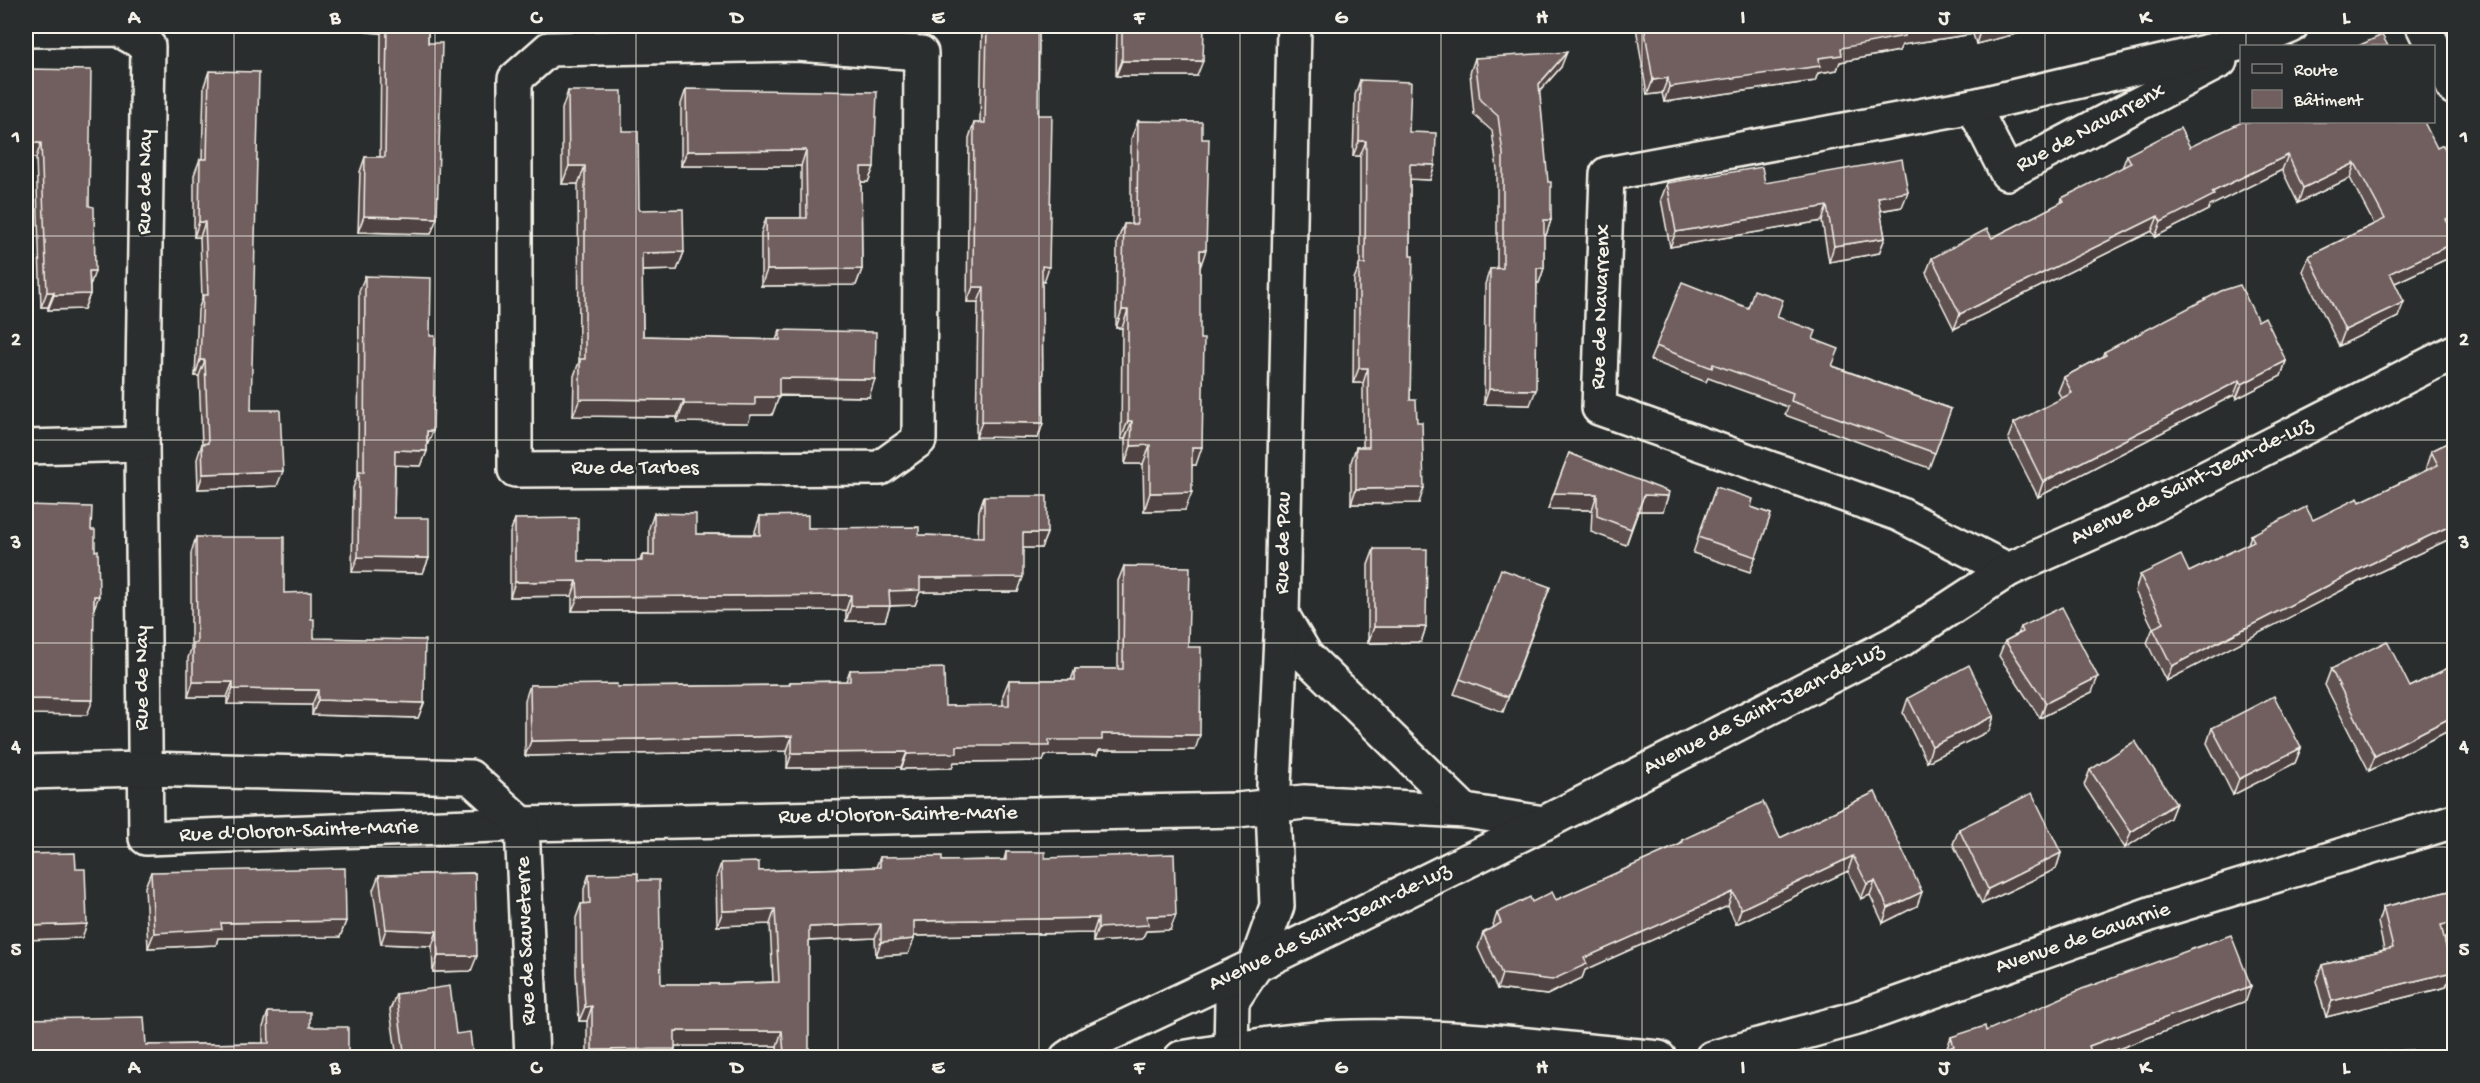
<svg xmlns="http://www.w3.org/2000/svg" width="2480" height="1083" font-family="'Gochi Hand',sans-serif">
  <rect width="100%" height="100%" fill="#2a2d2e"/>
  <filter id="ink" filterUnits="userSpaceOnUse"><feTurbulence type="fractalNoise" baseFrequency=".0167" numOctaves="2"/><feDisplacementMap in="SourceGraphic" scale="12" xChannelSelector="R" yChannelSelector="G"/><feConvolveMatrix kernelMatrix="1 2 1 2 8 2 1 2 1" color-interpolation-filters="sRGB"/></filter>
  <g filter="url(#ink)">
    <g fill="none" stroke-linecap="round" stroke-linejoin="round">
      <defs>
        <g id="minor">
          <path d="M 2423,26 L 2454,88"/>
          <path d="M 26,30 L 118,29 L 148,46 L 142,444 L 146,838 L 522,824 L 1238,810 L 1304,802 L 1465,811"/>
          <path d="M 797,44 L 921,53 L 919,440 L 880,468 L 515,470 L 515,79 L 549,49 Z"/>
          <path d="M 1973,106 L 2007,173 L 2220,61"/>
          <path d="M 26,447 L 142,444"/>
          <path d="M 2008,570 L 1899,514 L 1599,408 L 1607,174 L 1973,106 L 2260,39 L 2291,26"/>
          <path d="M 1282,615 L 1306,656 L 1465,811 L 1544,823"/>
          <path d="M 26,772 L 143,769 L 470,777 L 522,824 L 532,1058"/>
          <path d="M 1231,1050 L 1232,1001 L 1256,965 L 1277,906 L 1273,807 L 1282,615 L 1294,26"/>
          <path d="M 1067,1058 L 1086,1045 L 1256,965 L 1544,823 L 1901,640 L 2008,570 L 2145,509 L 2454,352"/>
          <path d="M 1181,1058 C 1238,1049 1296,1038 1354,1037 C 1456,1035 1557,1048 1659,1058"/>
          <path d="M 1712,1058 L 1860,1017 L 2153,913 L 2454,821"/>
        </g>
      </defs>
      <use href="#minor" stroke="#f4f1e8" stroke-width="38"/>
      <use href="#minor" stroke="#2a2d2e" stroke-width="33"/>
    </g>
    <g fill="#615151" stroke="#f4f1e8" stroke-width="1.5">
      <path d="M 367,26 L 428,26 L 431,234 L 358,232 L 360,172 L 365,157 L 380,157 L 381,33 L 367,32 Z"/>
      <path d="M 982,26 L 1039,26 L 1038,115 L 1044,282 L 1042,282 L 1043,423 L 1038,438 L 976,437 L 978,302 L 967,302 L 969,138 L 974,123 L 980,123 Z"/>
      <path d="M 1117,26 L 1204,26 L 1197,76 L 1116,76 Z"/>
      <path d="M 1637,26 L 2048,26 L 1976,44 L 1973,34 L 1902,45 L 1899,51 L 1840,62 L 1837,70 L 1818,73 L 1815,81 L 1664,102 L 1662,93 L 1647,95 L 1636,27 Z"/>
      <path d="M 1475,58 L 1561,67 L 1539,92 L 1551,220 L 1546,235 L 1544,235 L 1544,268 L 1539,283 L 1537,283 L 1530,405 L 1484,404 L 1485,284 L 1490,269 L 1497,269 L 1497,169 L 1492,131 L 1474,115 L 1470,73 Z"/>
      <path d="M 26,69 L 89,206 L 90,294 L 84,309 L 48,310 L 48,307 L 41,307 L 36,158 L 26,158 Z"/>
      <path d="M 209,71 L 251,410 L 277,486 L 198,489 L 197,459 L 202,444 L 199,376 L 195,376 L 198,310 L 202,299 L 200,237 L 194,237 L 194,175 L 200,159 L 202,159 L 204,86 Z"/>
      <path d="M 1360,80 L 1409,132 L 1430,180 L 1410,179 L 1410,400 L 1419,503 L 1351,504 L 1351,462 L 1356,447 L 1363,447 L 1363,383 L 1353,383 L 1354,279 L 1360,264 L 1360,156 L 1353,156 L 1355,95 Z"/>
      <path d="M 686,89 L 874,167 L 868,182 L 861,182 L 862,269 L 856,285 L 761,286 L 761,233 L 766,218 L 801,218 L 801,166 L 681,166 L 681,104 Z"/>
      <path d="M 568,91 L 622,131 L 639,210 L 684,252 L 677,270 L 642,271 L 643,336 L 776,340 L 780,330 L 869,397 L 779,396 L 772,415 L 751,415 L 748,423 L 677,422 L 677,417 L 573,416 L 574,376 L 579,362 L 578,184 L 562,184 L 562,109 Z"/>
      <path d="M 1138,121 L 1200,266 L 1196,465 L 1192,465 L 1185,510 L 1144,511 L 1143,464 L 1125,464 L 1125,439 L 1121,439 L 1122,328 L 1116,328 L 1117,242 L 1124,224 L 1131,224 L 1131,139 Z"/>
      <path d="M 2424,122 L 2451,229 L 2451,257 L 2395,283 L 2398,317 L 2339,346 L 2303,271 L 2309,256 L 2374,224 L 2350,178 L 2298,203 L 2282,170 L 2210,206 L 2208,210 L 2155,237 L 2152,231 L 1954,329 L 1926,273 L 1932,258 L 1992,238 L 2061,203 L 2062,198 L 2122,168 L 2127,155 Z"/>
      <path d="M 1667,183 L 1765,183 L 1902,207 L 1880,211 L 1885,238 L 1879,253 L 1829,262 L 1822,221 L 1670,247 L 1661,199 Z"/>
      <path d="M 365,276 L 427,446 L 427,451 L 421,466 L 395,465 L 394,518 L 429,558 L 423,573 L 352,572 L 353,488 L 358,474 L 359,291 Z"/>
      <path d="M 1748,308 L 1777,317 L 1813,340 L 1833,366 L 1951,409 L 1929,468 L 1785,415 L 1788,407 L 1708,378 L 1706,382 L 1650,360 L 1656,346 Z"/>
      <path d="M 2258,321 L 2286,361 L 2281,376 L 2236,399 L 2234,395 L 2038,497 L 2008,438 L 2014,423 L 2062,399 L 2058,392 L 2064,377 L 2102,357 L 2104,352 Z"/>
      <path d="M 2454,440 L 2454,537 L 2358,582 L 2166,681 L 2147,643 L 2153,628 L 2135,591 L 2140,575 L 2189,572 L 2248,544 L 2251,535 L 2313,520 L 2360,502 L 2427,470 L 2426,467 L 2431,451 Z"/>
      <path d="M 1569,453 L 1668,496 L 1663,511 L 1638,511 L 1626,545 L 1591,532 L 1592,510 L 1548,509 Z"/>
      <path d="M 1716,487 L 1751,507 L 1771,514 L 1750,572 L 1693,553 Z"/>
      <path d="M 984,496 L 1047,533 L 1041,548 L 1023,548 L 1018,592 L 920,592 L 915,605 L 890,606 L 885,621 L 846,621 L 846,610 L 572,611 L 572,596 L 510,597 L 510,533 L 515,519 L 578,561 L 640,561 L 642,555 L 649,555 L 649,528 L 654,513 L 696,534 L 755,534 L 755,531 L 760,516 L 808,528 L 919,535 L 978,537 L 979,511 Z"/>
      <path d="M 196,537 L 284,593 L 311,619 L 314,638 L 424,703 L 418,718 L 312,715 L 312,705 L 227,704 L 227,697 L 188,697 L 188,658 L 191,649 L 191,553 Z"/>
      <path d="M 1374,549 L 1426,627 L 1421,642 L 1368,643 L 1368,565 Z"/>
      <path d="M 1124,566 L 1188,647 L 1195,750 L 1099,750 L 1097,755 L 1045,755 L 1043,761 L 954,762 L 952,768 L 901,769 L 901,767 L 787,768 L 787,751 L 525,756 L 525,700 L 530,685 L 617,687 L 789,685 L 790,682 L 846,681 L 850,670 L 945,706 L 1003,706 L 1003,695 L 1009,680 L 1071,680 L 1075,669 L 1118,669 L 1118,581 Z"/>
      <path d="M 1550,587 L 1503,712 L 1454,694 L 1460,679 Z"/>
      <path d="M 2021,627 L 2092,692 L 2040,718 L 1999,656 L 2005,641 L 2018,634 Z"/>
      <path d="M 2454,665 L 2454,728 L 2369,771 L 2325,685 L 2331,669 L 2410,687 Z"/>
      <path d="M 1908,698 L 1994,716 L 1989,731 L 1927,762 L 1903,713 Z"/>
      <path d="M 2212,728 L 2301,748 L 2295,763 L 2233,795 L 2207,743 Z"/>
      <path d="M 2090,770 L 2176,803 L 2170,818 L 2125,848 L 2084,785 Z"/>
      <path d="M 1875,792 L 1917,906 L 1883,923 L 1870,895 L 1861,899 L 1848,871 L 1736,924 L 1728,906 L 1585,970 L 1582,978 L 1547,995 L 1497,989 L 1478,948 L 1483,933 L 1492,928 L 1497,913 L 1532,902 L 1556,900 L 1680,845 L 1682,840 L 1780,838 Z"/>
      <path d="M 1959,829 L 2061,853 L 2056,869 L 1982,904 L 1953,844 Z"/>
      <path d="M 1006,852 L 1045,858 L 1170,930 L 1146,931 L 1142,939 L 1093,942 L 1093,933 L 914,936 L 914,939 L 908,954 L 876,956 L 875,938 L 809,941 L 807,1058 L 778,1058 L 777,1046 L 675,1046 L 672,1058 L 587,1058 L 587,1021 L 579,1021 L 576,973 L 576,918 L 581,904 L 584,904 L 584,889 L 589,874 L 638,880 L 661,984 L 722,984 L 773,982 L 770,924 L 717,926 L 716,878 L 721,863 L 759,871 L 876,867 L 880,857 L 942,861 L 1004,860 Z"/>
      <path d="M 151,872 L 346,921 L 340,937 L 218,938 L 216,945 L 148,948 L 145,887 Z"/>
      <path d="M 475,873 L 471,971 L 433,972 L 432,946 L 381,944 L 373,890 L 379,875 Z"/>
      <path d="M 2454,890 L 2454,936 L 2444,939 L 2452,972 L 2446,987 L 2326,1017 L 2316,981 L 2322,965 L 2384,950 L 2378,922 L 2383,907 Z"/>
      <path d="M 396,994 L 456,1034 L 473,1058 L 397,1058 L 390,1010 Z"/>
      <path d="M 2246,1001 L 2094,1058 L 1928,1058 L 1928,1056 L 1947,1048 L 1951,1037 L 1986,1031 Z"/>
      <path d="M 268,1012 L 310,1027 L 348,1058 L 26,1058 L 26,1019 L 146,1045 L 263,1043 L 263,1027 Z"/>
    </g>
    <g fill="#4f4242" stroke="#f4f1e8" stroke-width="1.5">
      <path d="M 369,26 L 384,26 L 381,33 L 367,32 Z"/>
      <path d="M 1935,26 L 1976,26 L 1973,34 L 1902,45 L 1899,51 L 1840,62 L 1837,70 L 1818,73 L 1815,81 L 1664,102 L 1669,87 L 1819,58 L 1841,48 L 1903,30 Z"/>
      <path d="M 1995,26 L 2048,26 L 1976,44 L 1981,29 Z"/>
      <path d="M 1567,52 L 1561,67 L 1533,99 L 1539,84 Z"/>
      <path d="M 1122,61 L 1203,61 L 1197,76 L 1116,76 Z"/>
      <path d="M 1668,78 L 1662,93 L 1647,95 L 1653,80 Z"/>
      <path d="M 1359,141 L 1366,141 L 1360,156 L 1353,156 Z"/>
      <path d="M 26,143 L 41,143 L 36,158 L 26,158 Z"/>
      <path d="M 806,150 L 801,166 L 681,166 L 687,151 Z"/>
      <path d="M 2288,155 L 2282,170 L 2210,206 L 2208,210 L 2155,237 L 2161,222 L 2212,192 Z"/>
      <path d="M 2355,163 L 2350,178 L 2298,203 L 2303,188 Z"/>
      <path d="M 1410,164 L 1435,165 L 1430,180 L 1405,179 Z"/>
      <path d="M 569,166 L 585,166 L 578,184 L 562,184 Z"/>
      <path d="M 861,167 L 874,167 L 868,182 L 856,182 Z"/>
      <path d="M 1908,192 L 1902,207 L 1872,212 L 1878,197 Z"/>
      <path d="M 1827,206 L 1822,221 L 1670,247 L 1676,232 Z"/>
      <path d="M 2454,215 L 2454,228 L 2441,234 L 2446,219 Z"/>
      <path d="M 364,216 L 437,218 L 431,234 L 358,232 Z"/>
      <path d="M 2158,216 L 2152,231 L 1954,329 L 1960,314 Z"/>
      <path d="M 1544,220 L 1551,220 L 1546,235 L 1539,235 Z"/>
      <path d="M 199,222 L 205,222 L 200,237 L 194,237 Z"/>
      <path d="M 1885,238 L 1879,253 L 1829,262 L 1834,246 Z"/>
      <path d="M 2454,243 L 2454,248 L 2451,257 L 2384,288 L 2390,273 Z"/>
      <path d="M 1200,250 L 1206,250 L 1200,268 Z"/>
      <path d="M 684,252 L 677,270 L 635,271 L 642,253 Z"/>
      <path d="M 1042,266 L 1049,267 L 1044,282 L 1037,281 Z"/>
      <path d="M 1537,268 L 1544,268 L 1539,283 L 1532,283 Z"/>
      <path d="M 862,269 L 856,285 L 761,286 L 767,270 Z"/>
      <path d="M 89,271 L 95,271 L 90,286 Z"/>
      <path d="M 973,287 L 984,287 L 978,302 L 967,302 Z"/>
      <path d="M 47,292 L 54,292 L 48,307 L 41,307 Z"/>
      <path d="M 90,294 L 84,309 L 48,310 L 54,295 Z"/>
      <path d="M 2404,302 L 2398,317 L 2339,346 L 2345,330 Z"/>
      <path d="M 1122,310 L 1128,310 L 1122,328 L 1116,328 Z"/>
      <path d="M 200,360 L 205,360 L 199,376 L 195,376 Z"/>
      <path d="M 2286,361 L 2281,376 L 2236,399 L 2242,384 Z"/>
      <path d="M 1359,368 L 1368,368 L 1363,383 L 1353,383 Z"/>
      <path d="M 779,378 L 875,379 L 869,397 L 772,395 Z"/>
      <path d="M 2240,380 L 2234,395 L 2038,497 L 2043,482 Z"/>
      <path d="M 1489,389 L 1536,390 L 1530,405 L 1484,404 Z"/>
      <path d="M 755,397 L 779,397 L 772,415 L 751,415 L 748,423 L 677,422 L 684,404 Z"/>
      <path d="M 580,399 L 684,400 L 677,417 L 573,416 Z"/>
      <path d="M 1128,421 L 1132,421 L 1125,439 L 1121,439 Z"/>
      <path d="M 982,422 L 1043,423 L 1038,438 L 976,437 Z"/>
      <path d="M 427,431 L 433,431 L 427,446 Z"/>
      <path d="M 1150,445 L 1143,464 L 1125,464 L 1131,446 Z"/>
      <path d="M 1192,447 L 1202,447 L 1196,465 L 1186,465 Z"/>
      <path d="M 395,450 L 427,451 L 421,466 L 390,465 Z"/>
      <path d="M 283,471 L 277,486 L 198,489 L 203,474 Z"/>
      <path d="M 1424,488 L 1419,503 L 1351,504 L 1356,489 Z"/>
      <path d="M 1192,492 L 1185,510 L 1144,511 L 1150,493 Z"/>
      <path d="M 1554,493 L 1597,494 L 1592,510 L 1548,509 Z"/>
      <path d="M 1644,495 L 1668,496 L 1663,511 L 1638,511 L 1626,545 Z"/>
      <path d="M 2454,524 L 2454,537 L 2358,582 L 2166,681 L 2172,666 L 2364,567 Z"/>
      <path d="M 1023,533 L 1047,533 L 1041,548 L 1018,548 Z"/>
      <path d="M 358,557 L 429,558 L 423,573 L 352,572 Z"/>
      <path d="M 1023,577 L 1018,592 L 920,592 L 915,605 L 884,606 L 889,591 L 920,578 Z"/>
      <path d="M 577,581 L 572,596 L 510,597 L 515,582 Z"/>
      <path d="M 851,595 L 846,610 L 572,611 L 578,597 Z"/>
      <path d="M 94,596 L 99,596 L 93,611 Z"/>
      <path d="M 851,606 L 890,606 L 885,621 L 846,621 Z"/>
      <path d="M 1374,627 L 1426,627 L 1421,642 L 1368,643 Z"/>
      <path d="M 2098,677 L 2092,692 L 2040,718 L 2046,703 Z"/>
      <path d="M 193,682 L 233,682 L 227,697 L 188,697 Z"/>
      <path d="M 233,689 L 318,690 L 312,705 L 227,704 Z"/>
      <path d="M 26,699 L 93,700 L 87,715 L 26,714 Z"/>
      <path d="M 318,700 L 424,703 L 418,718 L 312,715 Z"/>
      <path d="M 1994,716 L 1989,731 L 1927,762 L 1932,746 Z"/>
      <path d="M 2454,716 L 2454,728 L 2369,771 L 2375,756 Z"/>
      <path d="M 1102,734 L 1200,735 L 1195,750 L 1099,750 L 1097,755 L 1045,755 L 1043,761 L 954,762 L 952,768 L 901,769 L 907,754 L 957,746 L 1049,740 Z"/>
      <path d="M 792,736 L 787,751 L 525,756 L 531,741 Z"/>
      <path d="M 2301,748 L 2295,763 L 2233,795 L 2239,779 Z"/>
      <path d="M 907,752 L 901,767 L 787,768 L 792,753 Z"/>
      <path d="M 2176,803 L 2170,818 L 2125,848 L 2131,832 Z"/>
      <path d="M 2061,853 L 2056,869 L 1982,904 L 1988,889 Z"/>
      <path d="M 1853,856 L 1848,871 L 1736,924 L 1741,909 Z"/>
      <path d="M 1875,881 L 1870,895 L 1861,899 L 1867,884 Z"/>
      <path d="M 1733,892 L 1728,906 L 1585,970 L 1582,978 L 1547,995 L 1497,989 L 1502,974 L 1584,958 Z"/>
      <path d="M 1922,892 L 1917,906 L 1883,923 L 1888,908 Z"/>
      <path d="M 775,909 L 770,924 L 717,926 L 723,911 Z"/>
      <path d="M 1176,915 L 1170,930 L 1146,931 L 1142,939 L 1093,942 L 1098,928 L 1147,916 Z"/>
      <path d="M 1098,918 L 1093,933 L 909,936 L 914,921 Z"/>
      <path d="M 346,921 L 340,937 L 218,938 L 216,945 L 148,948 L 154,933 L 221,923 Z"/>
      <path d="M 2454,922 L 2454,936 L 2435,940 L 2441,925 Z"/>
      <path d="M 87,924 L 82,938 L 26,940 L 26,926 Z"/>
      <path d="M 881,924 L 875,938 L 804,941 L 809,927 Z"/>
      <path d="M 386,929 L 437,931 L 432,946 L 381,944 Z"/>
      <path d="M 914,939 L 908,954 L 876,956 L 881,942 Z"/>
      <path d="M 438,956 L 477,956 L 471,971 L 433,972 Z"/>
      <path d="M 2452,972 L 2446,987 L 2326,1017 L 2332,1001 Z"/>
      <path d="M 2251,986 L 2246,1001 L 2094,1058 L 2085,1058 L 2089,1046 Z"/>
      <path d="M 592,1006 L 587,1021 L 579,1021 L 585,1007 Z"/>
      <path d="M 675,1031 L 782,1031 L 777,1046 L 670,1046 Z"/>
      <path d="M 675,1049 L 672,1058 L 590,1058 L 592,1050 Z"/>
      <path d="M 784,1053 L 809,1053 L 807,1058 L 782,1058 Z"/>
    </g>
    <g fill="#715e5e" stroke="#f4f1e8" stroke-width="1.5">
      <path d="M 387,26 L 428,26 L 428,43 L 442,43 L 437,218 L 364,216 L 365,157 L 385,157 Z"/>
      <path d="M 987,26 L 1039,26 L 1038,115 L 1052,115 L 1049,267 L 1042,266 L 1043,423 L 982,422 L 984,287 L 973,287 L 974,123 L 985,123 Z"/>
      <path d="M 1122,26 L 1204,26 L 1203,61 L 1122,61 Z"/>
      <path d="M 1644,26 L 1935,26 L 1903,30 L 1905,36 L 1841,48 L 1842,55 L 1819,58 L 1820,66 L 1669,87 L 1668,78 L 1653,80 Z"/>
      <path d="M 1981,26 L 1995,26 L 1981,29 Z"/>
      <path d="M 2382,35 L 2388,46 L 2358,46 Z"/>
      <path d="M 1567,52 L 1539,84 L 1548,182 L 1551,182 L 1551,220 L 1544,220 L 1544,268 L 1537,268 L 1536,390 L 1489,389 L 1490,269 L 1503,268 L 1503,154 L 1498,116 L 1480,100 L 1475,58 Z"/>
      <path d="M 26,69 L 91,70 L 89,206 L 94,207 L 95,271 L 89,271 L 90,294 L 54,295 L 54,292 L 47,292 L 41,143 L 26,143 Z"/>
      <path d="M 209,71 L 259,72 L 251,410 L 280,410 L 283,471 L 203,474 L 202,444 L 208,443 L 205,360 L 200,360 L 203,295 L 208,295 L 205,222 L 199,222 L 200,159 L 207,159 Z"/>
      <path d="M 1360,80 L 1411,82 L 1409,132 L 1436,133 L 1435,165 L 1410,164 L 1410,256 L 1413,256 L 1410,400 L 1416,400 L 1417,422 L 1422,422 L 1424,488 L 1356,489 L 1356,447 L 1369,447 L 1368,368 L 1359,368 L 1359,264 L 1365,264 L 1366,141 L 1359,141 Z"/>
      <path d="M 686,89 L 877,92 L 874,167 L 861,167 L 862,269 L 767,270 L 766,218 L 807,218 L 806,150 L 687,151 Z"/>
      <path d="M 568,91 L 622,91 L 622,131 L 638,131 L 639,210 L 683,209 L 684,252 L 642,253 L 643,336 L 780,340 L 780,330 L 876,332 L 875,379 L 779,378 L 779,397 L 755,397 L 755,405 L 684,404 L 684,400 L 580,399 L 580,359 L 585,359 L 585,166 L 569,166 Z"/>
      <path d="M 1138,121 L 1202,122 L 1202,139 L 1209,139 L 1206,250 L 1200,250 L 1200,339 L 1204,339 L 1202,447 L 1192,447 L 1192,492 L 1150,493 L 1150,445 L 1131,446 L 1132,421 L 1128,421 L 1128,310 L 1122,310 L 1124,224 L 1137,224 Z"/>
      <path d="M 2242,122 L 2424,122 L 2437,148 L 2443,145 L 2454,171 L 2454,215 L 2446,219 L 2454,237 L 2454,243 L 2390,273 L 2404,302 L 2345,330 L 2309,256 L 2385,219 L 2355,163 L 2303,188 L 2288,155 L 2212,192 L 2214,195 L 2161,222 L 2158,216 L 1960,314 L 1932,258 L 1987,229 L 1992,238 L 2064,201 L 2062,198 L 2131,163 L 2127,155 L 2180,128 L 2190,147 Z"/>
      <path d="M 1902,159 L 1908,192 L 1878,197 L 1885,238 L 1834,246 L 1827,206 L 1676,232 L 1667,183 L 1762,167 L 1765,183 Z"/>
      <path d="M 365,276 L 431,278 L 430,336 L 435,336 L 433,431 L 427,431 L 427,451 L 395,450 L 394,518 L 429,518 L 429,558 L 358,557 L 359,472 L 364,472 Z"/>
      <path d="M 1682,282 L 1748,308 L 1754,290 L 1783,300 L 1777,317 L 1816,331 L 1813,339 L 1839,349 L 1832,366 L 1951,409 L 1935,453 L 1791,401 L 1793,393 L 1713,364 L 1712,368 L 1656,346 Z"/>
      <path d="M 2240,285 L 2258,321 L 2265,317 L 2286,361 L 2242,384 L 2240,380 L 2043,482 L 2014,423 L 2072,393 L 2064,377 L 2106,355 L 2104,352 L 2221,291 Z"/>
      <path d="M 2454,440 L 2454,524 L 2364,567 L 2172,666 L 2153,628 L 2164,623 L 2140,575 L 2181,555 L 2189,572 L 2254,541 L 2251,535 L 2306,507 L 2313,520 L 2358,498 L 2360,502 L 2438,465 L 2431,451 Z"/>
      <path d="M 1569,453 L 1669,492 L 1668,496 L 1644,495 L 1631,529 L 1597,516 L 1597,494 L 1554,493 Z"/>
      <path d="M 1716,487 L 1753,499 L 1751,507 L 1771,514 L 1756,557 L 1698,537 Z"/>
      <path d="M 984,496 L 1047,496 L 1047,533 L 1023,533 L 1023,577 L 920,578 L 920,590 L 889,591 L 890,606 L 851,606 L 851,595 L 578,597 L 577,581 L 515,582 L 515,519 L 578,518 L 578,561 L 642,561 L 642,555 L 654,556 L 654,513 L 696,514 L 696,534 L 760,535 L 760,516 L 808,515 L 808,528 L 919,527 L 919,535 L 984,537 Z"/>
      <path d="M 26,505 L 92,507 L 91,530 L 95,530 L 95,551 L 98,550 L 99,596 L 94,596 L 93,700 L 26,699 Z"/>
      <path d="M 196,537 L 284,537 L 284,593 L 311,592 L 311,619 L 314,619 L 314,638 L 425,640 L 424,703 L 318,700 L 318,690 L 233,689 L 233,682 L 193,682 L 193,643 L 197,643 Z"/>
      <path d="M 1374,549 L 1427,549 L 1426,627 L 1374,627 Z"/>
      <path d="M 1124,566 L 1190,567 L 1188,647 L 1201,647 L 1200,735 L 1102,734 L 1102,740 L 1049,740 L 1049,746 L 957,746 L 957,753 L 907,754 L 907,752 L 792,753 L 792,736 L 531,741 L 530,685 L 617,684 L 617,687 L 790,685 L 790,682 L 850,681 L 850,670 L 944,668 L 945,706 L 1009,705 L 1009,680 L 1075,680 L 1075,669 L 1123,669 Z"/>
      <path d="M 1501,569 L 1550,587 L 1508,697 L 1460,679 Z"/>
      <path d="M 2062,607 L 2098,677 L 2046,703 L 2005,641 L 2023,632 L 2021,627 Z"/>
      <path d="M 2387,641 L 2410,687 L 2454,665 L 2454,716 L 2375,756 L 2331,669 Z"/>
      <path d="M 1969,665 L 1994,716 L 1932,746 L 1908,698 Z"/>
      <path d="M 2274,696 L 2301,748 L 2239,779 L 2212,728 Z"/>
      <path d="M 2135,741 L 2176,803 L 2131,832 L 2090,770 Z"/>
      <path d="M 1875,792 L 1922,892 L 1888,908 L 1875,881 L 1867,884 L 1853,856 L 1741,909 L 1733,892 L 1584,958 L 1587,964 L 1552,980 L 1502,974 L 1483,933 L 1501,923 L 1497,913 L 1530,897 L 1532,902 L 1552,892 L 1556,900 L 1683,843 L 1682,840 L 1763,802 L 1780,838 Z"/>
      <path d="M 2032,793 L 2061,853 L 1988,889 L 1959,829 Z"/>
      <path d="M 1006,852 L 1045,852 L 1045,858 L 1174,854 L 1176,915 L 1147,916 L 1148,925 L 1098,928 L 1098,918 L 914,921 L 914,939 L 881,942 L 881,924 L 809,927 L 809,1053 L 784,1053 L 782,1031 L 675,1031 L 675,1049 L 592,1050 L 592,1006 L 585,1007 L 582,959 L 581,904 L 590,903 L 589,874 L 638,873 L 638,880 L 659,880 L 661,984 L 722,984 L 779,982 L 775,909 L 723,911 L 721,863 L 759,862 L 759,871 L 880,867 L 880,857 L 942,856 L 942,861 L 1006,860 Z"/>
      <path d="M 75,853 L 76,869 L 85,869 L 87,924 L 26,926 L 26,854 Z"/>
      <path d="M 345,868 L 346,921 L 221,923 L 222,929 L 154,933 L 151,872 Z"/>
      <path d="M 475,873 L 477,956 L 438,956 L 437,931 L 386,929 L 379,875 Z"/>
      <path d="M 2454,890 L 2454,922 L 2441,925 L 2452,972 L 2332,1001 L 2322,965 L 2393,948 L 2383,907 Z"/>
      <path d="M 2231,935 L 2251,986 L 2089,1046 L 2093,1058 L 1929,1058 L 1928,1056 L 1954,1046 L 1951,1037 L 1985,1026 L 1986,1031 L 2082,989 Z"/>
      <path d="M 450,986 L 456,1034 L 470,1032 L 473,1058 L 405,1058 L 396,994 Z"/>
      <path d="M 268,1012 L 310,1012 L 310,1027 L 348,1027 L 348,1058 L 26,1058 L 26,1019 L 144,1017 L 146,1045 L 269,1043 Z"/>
      <path d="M 2412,1050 L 2413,1058 L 2361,1058 L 2361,1053 Z"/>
    </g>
  </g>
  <path fill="none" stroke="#f4f1e8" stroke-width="1.5" stroke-opacity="0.55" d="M 234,26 L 234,1058M 435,26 L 435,1058M 636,26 L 636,1058M 838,26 L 838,1058M 1039,26 L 1039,1058M 1240,26 L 1240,1058M 1441,26 L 1441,1058M 1642,26 L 1642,1058M 1844,26 L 1844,1058M 2045,26 L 2045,1058M 2246,26 L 2246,46M 2246,122 L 2246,1058M 26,236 L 2454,236M 26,440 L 2454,440M 26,643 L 2454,643M 26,847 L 2454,847"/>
  <g text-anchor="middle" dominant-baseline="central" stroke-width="5" stroke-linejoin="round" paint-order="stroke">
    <g font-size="22" fill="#f4f1e8" stroke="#2a2d2e">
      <text transform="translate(2091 129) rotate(-28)">Rue de Navarrenx</text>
      <text transform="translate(146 182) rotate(-89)">Rue de Nay</text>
      <text transform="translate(1602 307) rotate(-88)">Rue de Navarrenx</text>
      <text x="635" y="469">Rue de Tarbes</text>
      <text transform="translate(2192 482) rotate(-26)">Avenue de Saint-Jean-de-Luz</text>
      <text transform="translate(1284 543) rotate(-89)">Rue de Pau</text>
      <text transform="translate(143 678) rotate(-90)">Rue de Nay</text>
      <text transform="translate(1764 710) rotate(-27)">Avenue de Saint-Jean-de-Luz</text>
      <text transform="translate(898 816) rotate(-1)">Rue d'Oloron-Sainte-Marie</text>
      <text transform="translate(299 832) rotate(-2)">Rue d'Oloron-Sainte-Marie</text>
      <text transform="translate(1330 928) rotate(-26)">Avenue de Saint-Jean-de-Luz</text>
      <text transform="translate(2083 939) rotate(-19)">Avenue de Gavarnie</text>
      <text transform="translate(527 941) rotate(-92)">Rue de Sauveterre</text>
    </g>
  </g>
  <rect width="2480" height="1083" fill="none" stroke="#2a2d2e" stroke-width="66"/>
  <rect x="2240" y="45" width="195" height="78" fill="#2a2d2e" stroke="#7b7b78" stroke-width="1.5"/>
  <rect x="2252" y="64" width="30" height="9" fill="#2a2d2e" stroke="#7b7b78" stroke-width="1.5"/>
  <text x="2294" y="75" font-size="18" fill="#f4f1e8">Route</text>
  <rect x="2252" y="90" width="30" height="18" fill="#715e5e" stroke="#7b7b78" stroke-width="1.5"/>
  <text x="2294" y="105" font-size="18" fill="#f4f1e8">Bâtiment</text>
  <rect x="33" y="33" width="2414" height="1017" fill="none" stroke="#f4f1e8" stroke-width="2"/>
  <g font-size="20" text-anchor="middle" font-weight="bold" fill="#f4f1e8">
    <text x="134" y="23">A</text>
    <text x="335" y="23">B</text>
    <text x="536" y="23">C</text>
    <text x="737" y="23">D</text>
    <text x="938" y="23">E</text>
    <text x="1139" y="23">F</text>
    <text x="1341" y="23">G</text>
    <text x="1542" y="23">H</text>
    <text x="1743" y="23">I</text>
    <text x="1944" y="23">J</text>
    <text x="2145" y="23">K</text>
    <text x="2346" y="23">L</text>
    <text x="16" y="142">1</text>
    <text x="2464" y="142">1</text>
    <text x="16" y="345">2</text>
    <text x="2464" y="345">2</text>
    <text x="16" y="548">3</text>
    <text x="2464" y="548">3</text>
    <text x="16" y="752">4</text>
    <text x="2464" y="752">4</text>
    <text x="16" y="955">5</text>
    <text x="2464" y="955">5</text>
    <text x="134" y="1073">A</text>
    <text x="335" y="1073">B</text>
    <text x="536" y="1073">C</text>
    <text x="737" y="1073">D</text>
    <text x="938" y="1073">E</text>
    <text x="1139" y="1073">F</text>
    <text x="1341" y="1073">G</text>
    <text x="1542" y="1073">H</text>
    <text x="1743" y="1073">I</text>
    <text x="1944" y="1073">J</text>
    <text x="2145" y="1073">K</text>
    <text x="2346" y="1073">L</text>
  </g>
</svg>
